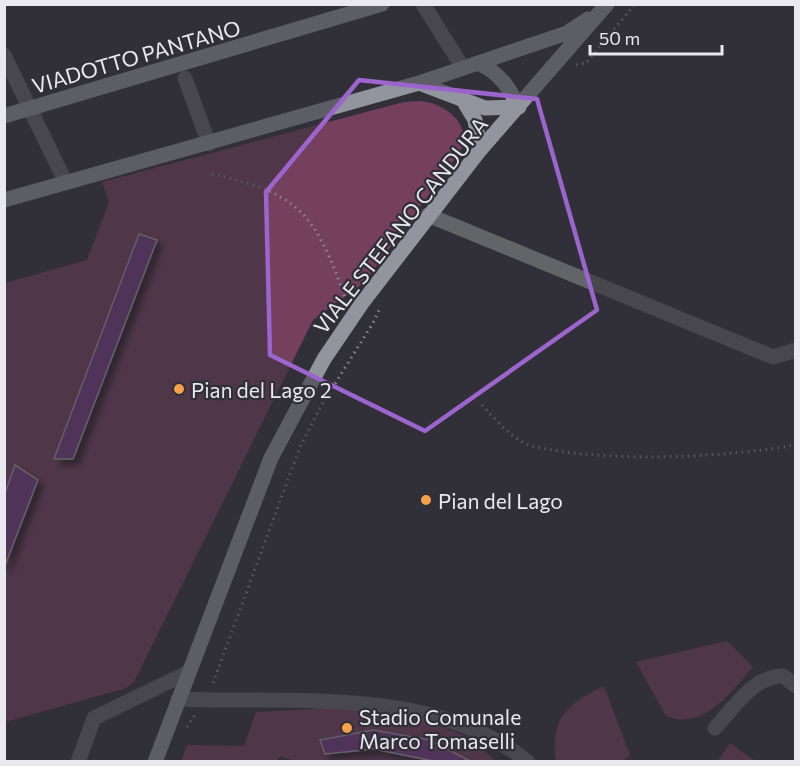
<svg xmlns="http://www.w3.org/2000/svg" width="800" height="766" font-family="Commissioner,sans-serif">
  <defs>
    <filter id="shadow"><feDropShadow dx="5.5" dy="5.5" stdDeviation="3" flood-color="#0009"/></filter>
  </defs>
  <rect width="100%" height="100%" fill="#313038"/>
  <g fill="#74405d">
    <path d="M 421,101 C 446,104 473,124 460,152 L 365,282 L 313,320 L 134,682 L 126,688 L 5,722 L 5,283 L 87,260 L 109,202 L 102,182 L 404,102 Z"/>
    <path d="M 727,641 L 753,667 C 730,693 704,731 666,716 L 636,662 Z"/>
    <path d="M 604,686 L 630,755 L 622,761 L 556,761 C 550,719 567,703 604,686 Z"/>
    <path d="M 356,707 L 415,717 L 471,738 L 495,761 L 297,762 L 280,756 L 277,761 L 181,762 L 187,745 L 244,746 L 256,712 Z"/>
    <path d="M 730,743 L 755,761 L 718,761 Z"/>
  </g>
  <g fill="#753981" stroke="#a099a1" stroke-width="1.5" filter="url(#shadow)">
    <path d="M 139,234 L 157,240 L 73,459 L 54,459 Z"/>
    <path d="M 15,465 L 38,480 L 4,568 L 4,496 Z"/>
    <path d="M 373,730 L 430,740 L 472,762 L 438,762 L 374,749 L 325,754 L 320,740 Z"/>
  </g>
  <g fill="none" stroke-linecap="round" stroke-linejoin="round">
    <g stroke="#88878e" stroke-width="3" stroke-dasharray="1.5 4.5" stroke-linecap="butt">
      <path d="M 576,65 L 586,63 L 635,4"/>
      <path d="M 212,174 C 300,193 316,215 345,298"/>
      <path d="M 482,405 C 495,419 508,435 526,444 C 534,448 545,448 553,450 C 622,462 726,457 796,445"/>
      <path d="M 213,683 L 300,447 L 321,406 L 373,323 L 379,310"/>
      <path d="M 187,727 L 195,715"/>
    </g>
    <g stroke="#626467" stroke-width="15">
      <path d="M 423,4 L 463,68"/>
      <path d="M 4,55 L 66,183"/>
      <path d="M 185,78 L 209,144"/>
      <path d="M 428,215 L 773,357 L 796,350"/>
      <path d="M 178,699 C 292,704 433,685 528,762"/>
      <path d="M 715,728 C 734,708 753,676 783,676 L 796,686"/>
      <path d="M 78,762 L 94,718 L 189,672"/>
    </g>
    <g stroke="#92959d" stroke-width="15">
      <path d="M 419,83 L 485,108 L 519,107 C 509,88 501,74 480,64"/>
      <path d="M 463,100 L 475,120 L 480,150"/>
      <path d="M 4,200 L 419,83 L 567,33 L 588,19"/>
      <path d="M 155,762 L 271,458 L 324,359 L 362,303 L 480,150 L 607,4"/>
    </g>
    <path stroke="#92959d" stroke-width="15" d="M 4,116 L 382,4"/>
  </g>
  <path d="M0 0H800V766H0ZM 359,80 L 537,99 L 597,310 L 425,431 L 270,355 L 266,192 Z" fill="#313038" fill-opacity=".55" fill-rule="evenodd"/>
  <path fill="none" stroke="#9c65cd" stroke-width="4.5" stroke-linejoin="round" d="M 359,80 L 537,99 L 597,310 L 425,431 L 270,355 L 266,192 Z"/>
  <g fill="#f7a148" stroke="#313038" stroke-width="2">
    <circle cx="179" cy="389" r="6"/>
    <circle cx="426" cy="500" r="6"/>
    <circle cx="347" cy="728" r="6"/>
  </g>
  <g text-anchor="middle" dominant-baseline="central" stroke-width="4.5" stroke-linejoin="round" paint-order="stroke">
    <g font-size="21" fill="#eae9ef" stroke="#313038">
      <text transform="translate(136 56) rotate(-16)">VIADOTTO PANTANO</text>
      <text transform="translate(400 225) rotate(-52)">VIALE STEFANO CANDURA</text>
    </g>
    <g font-size="21" fill="#eae9ef" stroke="#313038" text-anchor="start">
      <text x="191" y="389">Pian del Lago 2</text>
      <text x="438" y="500">Pian del Lago</text>
      <text x="359" y="716">Stadio Comunale<tspan x="359" dy="24">Marco Tomaselli</tspan></text>
    </g>
  </g>
  <rect width="800" height="766" fill="none" stroke="#eae9ef" stroke-width="12"/>
  <path d="M590 45v9h132v-9" fill="none" stroke="#eae9ef" stroke-width="3"/>
  <text x="599" y="45" font-size="18" fill="#eae9ef" stroke="#313038" stroke-width="4.5" paint-order="stroke">50 m</text>
</svg>
